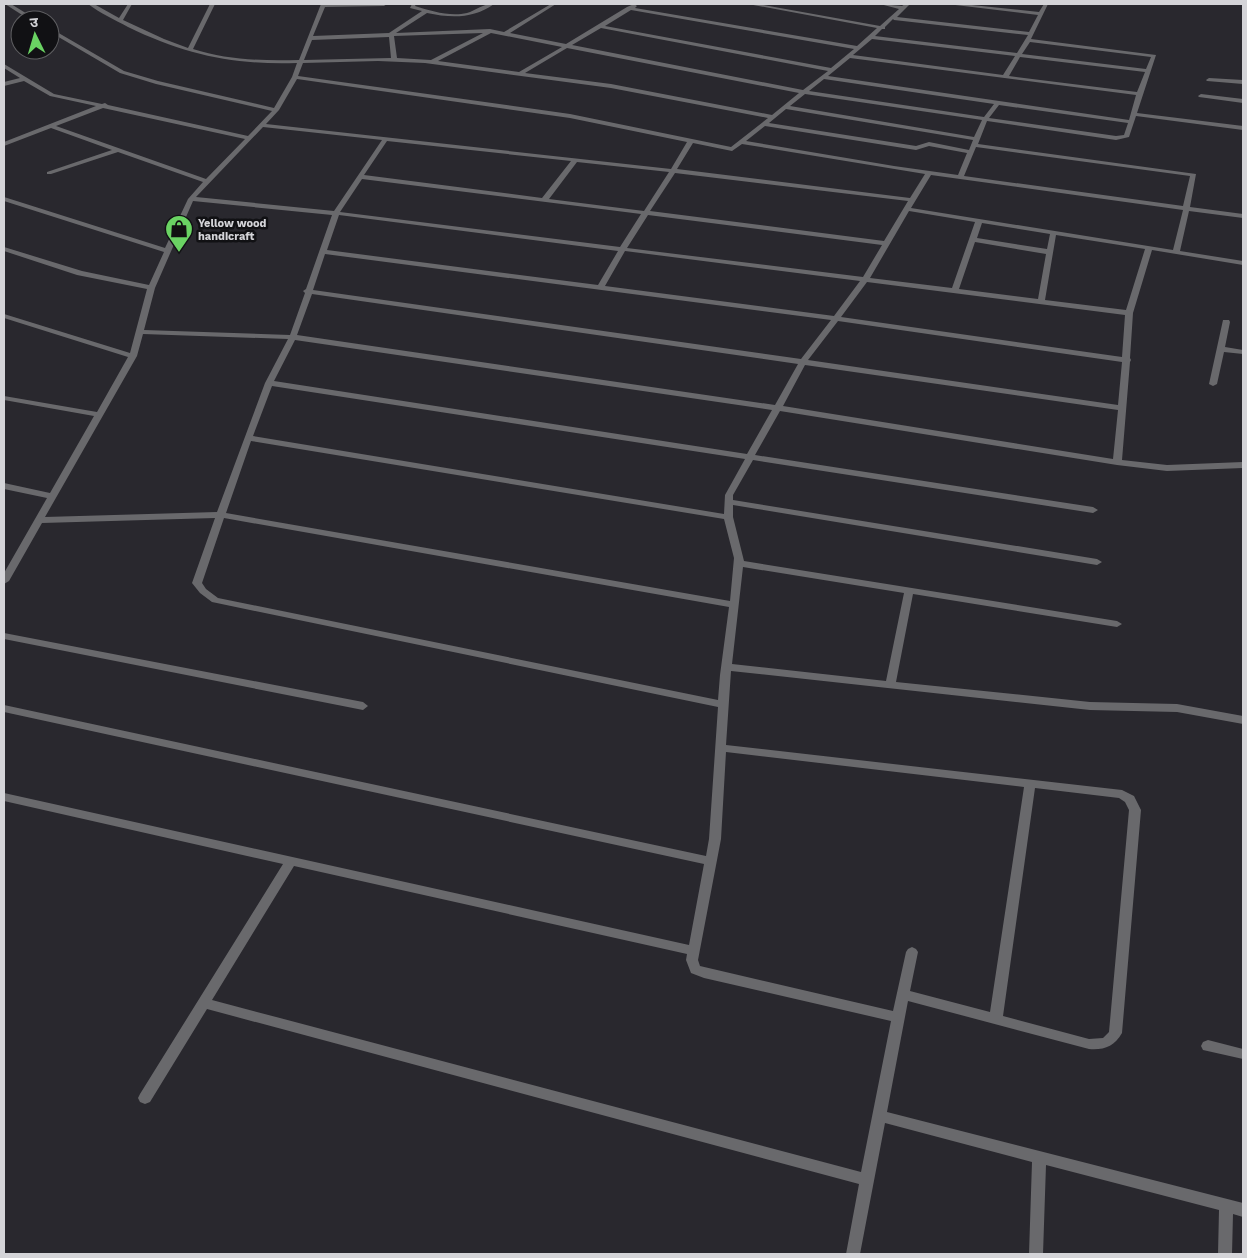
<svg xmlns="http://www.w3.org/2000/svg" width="1247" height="1258" font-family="'Work Sans','Noto Sans Devanagari',sans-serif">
  <rect width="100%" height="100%" fill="#29282e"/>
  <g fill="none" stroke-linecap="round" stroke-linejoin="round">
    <g fill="#69696c" fill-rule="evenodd">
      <path d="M 5,4 L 11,4 L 37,20 L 30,20 Z"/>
      <path d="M 88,4 L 94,4 L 119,18 L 128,4 L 132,4 L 123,20 L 164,39 L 188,48 L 210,4 L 215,4 L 193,49 C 227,60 263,61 299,60 L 321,4 L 387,4 L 384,6 L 325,7 L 313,36 L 389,33 L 422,11 L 410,8 L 412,4 L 416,4 L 415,6 C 431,11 450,17 467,13 C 476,10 484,3 494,4 C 473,19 451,18 427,13 L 396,33 L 490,29 L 504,32 L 551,4 L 556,4 L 510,33 L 566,44 L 627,7 L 634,4 L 637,6 L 635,8 L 857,46 L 877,28 L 748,4 L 758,4 L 880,26 L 899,9 L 880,4 L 902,6 L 905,4 L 910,4 L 897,17 L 1029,32 L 1038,15 L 947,4 L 962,4 L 1039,12 L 1044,4 L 1048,4 L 1031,39 L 1156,55 L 1137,113 L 1243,126 L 1243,130 L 1136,116 L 1129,137 L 1116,140 L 987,121 L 978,144 L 1196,174 L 1190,207 L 1243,214 L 1243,218 L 1189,211 L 1180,251 L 1243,261 L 1243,265 L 1152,250 L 1133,313 L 1130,358 L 1131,360 L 1130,362 L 1122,460 L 1167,465 L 1243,462 L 1243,468 L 1167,471 L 1117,465 L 780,411 L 755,455 L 1093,507 L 1098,510 L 1093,513 L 753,460 L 733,495 L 733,500 L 1097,559 L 1102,562 L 1097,565 L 733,505 L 733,517 L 744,561 L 1117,621 L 1122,624 L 1117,627 L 913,594 L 896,682 L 1090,702 L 1177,704 L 1243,716 L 1243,724 L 1177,712 L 1090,710 L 731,671 L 726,745 L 1122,790 L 1134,796 L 1141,810 L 1122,1033 C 1114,1047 1104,1050 1089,1049 L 908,1001 L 887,1112 L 1243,1203 L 1243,1217 L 1233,1214 L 1232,1254 L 1218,1254 L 1219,1210 L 1046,1165 L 1043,1254 L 1029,1254 L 1032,1162 L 885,1123 L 860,1254 L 846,1254 L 859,1184 L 207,1009 L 150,1102 L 145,1104 L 140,1102 L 138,1098 L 140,1094 L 283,864 L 4,801 L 4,793 L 689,945 L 704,864 L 4,712 L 4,705 L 706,856 L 709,839 L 718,707 L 212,602 L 200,593 L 192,583 L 215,518 L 42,523 L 9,581 L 4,584 L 4,573 L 47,498 L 4,489 L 4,483 L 50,493 L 94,416 L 4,400 L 4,396 L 97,412 L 128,357 L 4,318 L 4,314 L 130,353 L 147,289 L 77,275 L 4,251 L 4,247 L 82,271 L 149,285 L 164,252 L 4,201 L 4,197 L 165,248 L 188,199 L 203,182 L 118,152 L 51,174 L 47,174 L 47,172 L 112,150 L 51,128 L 4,146 L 4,142 L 96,106 L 50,96 L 24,81 L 4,86 L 4,82 L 20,78 L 4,68 L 4,64 L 54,94 L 102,104 L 105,103 L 108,105 L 248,136 L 272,111 L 156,84 L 120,73 L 50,32 L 50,28 L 124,71 L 158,81 L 274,108 L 292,77 L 297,63 C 233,65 186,55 128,27 C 115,20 100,13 88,4 ZM 631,10 L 854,49 L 831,68 L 605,26 ZM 893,19 L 894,20 L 1028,35 L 1017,53 L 875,36 L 882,29 L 885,29 L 885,27 ZM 601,28 L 828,71 L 803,90 L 572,45 ZM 483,33 L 431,60 L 397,58 L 394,36 ZM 491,33 L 562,47 L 519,72 L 438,61 ZM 389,37 L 391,58 L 304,60 L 312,40 ZM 872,39 L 1015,56 L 1003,75 L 853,55 ZM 1030,42 L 1151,57 L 1146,69 L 1022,54 ZM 567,48 L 799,93 L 772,115 L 611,84 L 525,73 ZM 1020,57 L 1145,72 L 1137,92 L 1009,76 ZM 850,58 L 1136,95 L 1129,120 L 828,76 ZM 378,61 L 425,63 L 611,88 L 768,118 L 731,147 L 570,114 L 298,76 L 303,63 ZM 297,79 L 570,118 L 687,142 L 671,169 L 266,124 L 279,110 ZM 824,79 L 994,104 L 984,117 L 809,91 ZM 805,94 L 982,120 L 974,137 L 790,106 ZM 999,105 L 1128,123 L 1124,135 L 1116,136 L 989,118 ZM 103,108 L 245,139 L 206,179 L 56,126 ZM 786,109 L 973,140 L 969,150 L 929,142 L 916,146 L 769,123 ZM 765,126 L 916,150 L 929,146 L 967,153 L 958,175 L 894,166 L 746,141 ZM 263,127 L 382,140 L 334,211 L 196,197 ZM 387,141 L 571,161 L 542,198 L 364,175 ZM 693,143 L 732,151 L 742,144 L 925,174 L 910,198 L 677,169 ZM 976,147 L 1190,176 L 1183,206 L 964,176 ZM 577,162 L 669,172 L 644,211 L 549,199 ZM 675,173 L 908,201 L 884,241 L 650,211 ZM 931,175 L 1183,210 L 1173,250 L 911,208 ZM 362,179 L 641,214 L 620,247 L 340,212 ZM 193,201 L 332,215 L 306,289 L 303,291 L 305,293 L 290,335 L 144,330 L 155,288 ZM 909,211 L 975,222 L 952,288 L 870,278 ZM 339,215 L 618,251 L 598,285 L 327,250 ZM 648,215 L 882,245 L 863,277 L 627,248 ZM 982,223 L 1050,234 L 1047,249 L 977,238 ZM 1056,235 L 1145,249 L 1126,310 L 1045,300 ZM 975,242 L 1046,254 L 1038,299 L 959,289 ZM 625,251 L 860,281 L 834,316 L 605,286 ZM 325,254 L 831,320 L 801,359 L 313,290 ZM 867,282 L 1125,315 L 1122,357 L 841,317 ZM 312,294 L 798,364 L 775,405 L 297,335 ZM 838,321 L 1122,362 L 1118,405 L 808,360 ZM 143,334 L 288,339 L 265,383 L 217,512 L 45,517 L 137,356 ZM 295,340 L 772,410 L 747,454 L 274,381 ZM 805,365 L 1118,410 L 1113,459 L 783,406 ZM 272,386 L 745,459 L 725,495 L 724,514 L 253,436 ZM 251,441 L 724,519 L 734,558 L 730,601 L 226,513 ZM 224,518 L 729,607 L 720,675 L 718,700 L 218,598 L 206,589 L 202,583 ZM 743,567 L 904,593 L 886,681 L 732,664 ZM 726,752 L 1024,787 L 990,1012 L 910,991 L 918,952 L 916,949 L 912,947 L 908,949 L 906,952 L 893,1011 L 700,966 L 698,960 L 721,839 ZM 1035,788 L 1119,798 L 1125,802 L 1129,810 L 1109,1032 L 1103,1038 L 1089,1039 L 1003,1016 ZM 294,866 L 687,954 L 686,960 L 691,973 L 704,978 L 891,1021 L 861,1172 L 212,1000 Z"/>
      <path d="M 1209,78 L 1243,80 L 1243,84 L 1207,81 L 1206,80 Z"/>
      <path d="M 1201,94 L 1243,99 L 1243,103 L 1199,97 L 1198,96 Z"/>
      <path d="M 1223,320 L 1229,320 L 1230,322 L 1225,347 L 1243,350 L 1243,354 L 1224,352 L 1217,384 L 1213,386 L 1209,384 Z"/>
      <path d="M 4,633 L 363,702 L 368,706 L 363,710 L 4,639 Z"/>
      <path d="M 1208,1040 L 1243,1049 L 1243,1059 L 1203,1050 L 1201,1046 L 1203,1042 Z"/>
    </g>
  </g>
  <defs>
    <symbol id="shop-pin" viewBox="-11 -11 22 30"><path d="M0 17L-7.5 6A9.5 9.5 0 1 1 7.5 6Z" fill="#6ad363" stroke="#111114"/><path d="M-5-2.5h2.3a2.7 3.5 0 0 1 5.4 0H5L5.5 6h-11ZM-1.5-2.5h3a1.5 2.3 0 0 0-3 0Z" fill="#111"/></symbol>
  </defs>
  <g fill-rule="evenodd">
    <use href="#shop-pin" x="163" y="213" width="32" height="43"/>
  </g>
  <g text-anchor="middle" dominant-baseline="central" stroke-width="5" stroke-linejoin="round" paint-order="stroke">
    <g font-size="11" font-weight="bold" fill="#d4d4d8" stroke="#111114" text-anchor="start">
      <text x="198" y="223">Yellow wood<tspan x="198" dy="13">handicraft</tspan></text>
    </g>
  </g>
  <rect width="1247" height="1258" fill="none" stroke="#d4d4d8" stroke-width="10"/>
  <g transform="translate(35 35) rotate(355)"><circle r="24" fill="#111114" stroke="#5f5f62"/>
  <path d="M0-4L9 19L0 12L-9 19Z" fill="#6ad363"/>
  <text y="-8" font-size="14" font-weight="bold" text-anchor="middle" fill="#d4d4d8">उ</text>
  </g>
</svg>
